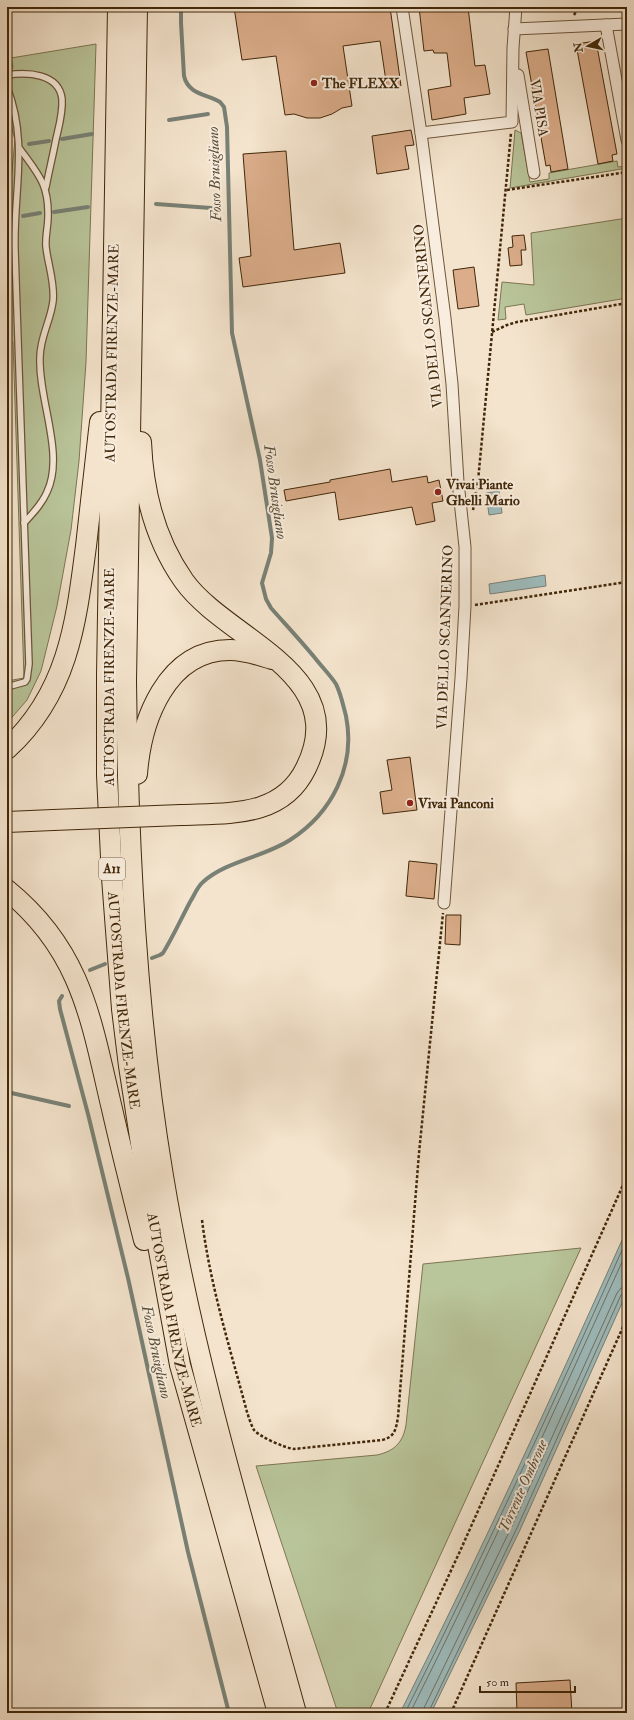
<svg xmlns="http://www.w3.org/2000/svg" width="634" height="1720" font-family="'IM FELL Double Pica',serif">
  <rect width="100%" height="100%" fill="#f4e4cd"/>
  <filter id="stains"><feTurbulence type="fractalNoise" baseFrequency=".005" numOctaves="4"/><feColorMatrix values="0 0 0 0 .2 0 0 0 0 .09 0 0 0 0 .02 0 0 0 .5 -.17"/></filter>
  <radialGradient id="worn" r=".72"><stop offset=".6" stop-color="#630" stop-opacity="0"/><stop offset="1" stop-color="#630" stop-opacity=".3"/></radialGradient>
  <g fill="#b9c59a" stroke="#7d7652">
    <path d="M 96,44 L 86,362 L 79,461 L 71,530 L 57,606 L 41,671 L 27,700 L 7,723 L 7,681 L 24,678 L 13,342 L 7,342 L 7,220 L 15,140 L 7,110 L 7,79 L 13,67 L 11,58 Z"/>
    <path d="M 515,130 L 521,133 L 530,182 L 549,179 L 549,173 L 617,161 L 618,167 L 627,166 L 627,168 L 510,188 Z"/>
    <path d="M 627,218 L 627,298 L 526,315 L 524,304 L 505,307 L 506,319 L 498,320 L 502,282 L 534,285 L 531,233 Z"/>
    <path d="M 581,1248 L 368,1713 L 338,1713 L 256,1466 L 377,1455 C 395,1451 403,1442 406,1425 L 423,1264 Z"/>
  </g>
  <g fill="#9ebdbf" stroke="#798176">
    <path d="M 499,491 L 502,513 L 489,515 L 486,493 Z"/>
    <path d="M 545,575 L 546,586 L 490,594 L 489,584 Z"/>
    <path d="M 627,1229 L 627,1292 L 520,1530 L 431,1713 L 400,1713 C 480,1554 554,1392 627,1229 Z"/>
  </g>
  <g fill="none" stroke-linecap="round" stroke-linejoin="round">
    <g stroke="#707264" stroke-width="1">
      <path d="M 405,1713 C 483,1557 556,1398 627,1239"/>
      <path d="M 410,1713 C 486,1561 557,1406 627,1251"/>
      <path d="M 423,1713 L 424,1708 L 512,1526 L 617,1293 L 621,1288 L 627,1287"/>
      <path d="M 428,1713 L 517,1528 L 621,1295 L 627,1292"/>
    </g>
    <g stroke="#798176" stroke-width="4">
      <path d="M 169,120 L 208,114"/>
      <path d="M 62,139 L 92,134"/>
      <path d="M 29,144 L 49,141"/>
      <path d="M 156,204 L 211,208"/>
      <path d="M 54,212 L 88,207"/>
      <path d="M 23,216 L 40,213"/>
      <path d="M 152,958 L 160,955 L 163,953 C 173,937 181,919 190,902 C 194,896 197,887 203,882 C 226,861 264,857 290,840 C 332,813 356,766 346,716 C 343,705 341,694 336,684 C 330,675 322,667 315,658 C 301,641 286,625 271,608 L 266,599 L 262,583 L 271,553 L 272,538 L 260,460 L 232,333 L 227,127 L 224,107 L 220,102 C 206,94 188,94 184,76 L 181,23 L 181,7"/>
      <path d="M 90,970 L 105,964"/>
      <path d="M 62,996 L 59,1001 L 60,1009 L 88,1114 L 128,1278 L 188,1552 L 229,1713"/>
      <path d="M 7,1092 L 69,1106"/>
    </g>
  </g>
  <g fill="#dbad8a" stroke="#412709">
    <path d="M 234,7 L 390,7 L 401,86 L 387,88 L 380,41 L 343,46 L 352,106 L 342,108 L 332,114 L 320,118 L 307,118 L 294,114 L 285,115 L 276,56 L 242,60 Z"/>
    <path d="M 419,7 L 468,7 L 475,66 L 485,65 L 490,94 L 464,98 L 466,114 L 432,120 L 428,90 L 451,86 L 447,53 L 434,53 L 433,50 L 424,51 Z"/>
    <path d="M 596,41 L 617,154 L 612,155 L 613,161 L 598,164 L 576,44 Z"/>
    <path d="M 548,49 L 568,169 L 551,172 L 550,165 L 546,166 L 526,52 Z"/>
    <path d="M 411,130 L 414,145 L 405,146 L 409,169 L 377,174 L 372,136 Z"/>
    <path d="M 286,151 L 294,250 L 340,243 L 345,273 L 243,287 L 239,258 L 251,256 L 243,154 Z"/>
    <path d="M 524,235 L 526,250 L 521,250 L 522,265 L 510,266 L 508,248 L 513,247 L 512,236 Z"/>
    <path d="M 474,267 L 479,306 L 458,309 L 453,270 Z"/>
    <path d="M 390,469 L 392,482 L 427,476 L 428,483 L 439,480 L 443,501 L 432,503 L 435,521 L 416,525 L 412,507 L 339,520 L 335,492 L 286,501 L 284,490 L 330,482 L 330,480 Z"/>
    <path d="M 410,757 L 417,810 L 383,814 L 380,792 L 392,790 L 387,760 Z"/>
    <path d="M 409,861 L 437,864 L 434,899 L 406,896 Z"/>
    <path d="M 446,915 L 461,915 L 460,945 L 445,944 Z"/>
    <path d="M 570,1680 L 572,1713 L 517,1713 L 516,1683 Z"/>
  </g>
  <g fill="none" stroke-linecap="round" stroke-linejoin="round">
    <defs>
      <g id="service">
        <path d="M 7,75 C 27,72 59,73 62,99 C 63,113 59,126 56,139 C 53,155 49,171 46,187"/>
        <path d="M 7,87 C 29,143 13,193 15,251 C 19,388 24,526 29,664 L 27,679 L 25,682 L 7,687"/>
        <path d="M 20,149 C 38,174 49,184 48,217 C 48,227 45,237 46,247 C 48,265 55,283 53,301 C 51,320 40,337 40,357 C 38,399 65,454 47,492 C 42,504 33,513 24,523"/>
      </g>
      <g id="minor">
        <path d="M 402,7 L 421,133 L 445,318 L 452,384 L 458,482 L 465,547 L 465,606 L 461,678 L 444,903"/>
        <path d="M 606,25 L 627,140"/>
        <path d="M 514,29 L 627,24"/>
        <path d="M 518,75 L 534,173"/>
        <path d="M 421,133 L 512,122 L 513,48 L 516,7"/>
      </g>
      <g id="motorway">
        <path id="s1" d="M 118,7 L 107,676 L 107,775 L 112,878 L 122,1009 L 129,1066 L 149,1196 L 180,1365 L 278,1713"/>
        <path d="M 137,7 L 126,681 C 128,845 136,1014 163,1176 C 193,1358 247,1535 296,1713"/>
        <path d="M 141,442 C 143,492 155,540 184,581 C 226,640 353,673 306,768 C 282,818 228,813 181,815"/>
        <path d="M 7,749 C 68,693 76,624 86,546 C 91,504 95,463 100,422"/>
        <path d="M 137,774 C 141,721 166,650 230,650 C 245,650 259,655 272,659"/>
        <path d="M 7,822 L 53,820"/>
        <path d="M 7,890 C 82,951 91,1020 112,1109 C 122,1153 133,1196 144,1240"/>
      </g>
    </defs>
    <use href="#service" stroke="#6e563a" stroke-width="8"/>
    <use href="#minor" stroke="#6e563a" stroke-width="13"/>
    <use href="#motorway" stroke="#412709" stroke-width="22"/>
    <g stroke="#412709" stroke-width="2.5" stroke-dasharray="3 2" stroke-linecap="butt">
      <path d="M 574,15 L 579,7"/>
      <path d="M 507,190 L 627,172"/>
      <path d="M 492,332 L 507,325 L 517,322 L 627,303"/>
      <path d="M 473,510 L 478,481 L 511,133"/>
      <path d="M 475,605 L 627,582"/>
      <path d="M 202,1220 C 210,1285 230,1348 247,1412 C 249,1418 251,1425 254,1430 C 260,1437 285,1448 294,1449 L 382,1440 C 395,1437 396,1429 398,1417 L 419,1153 L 443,913"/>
      <path d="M 385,1713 L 461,1549 L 627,1176"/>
      <path d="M 451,1713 L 627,1318"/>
    </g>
    <use href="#service" stroke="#f8edde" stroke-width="5.5"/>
    <use href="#minor" stroke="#f8edde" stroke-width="11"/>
    <use href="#motorway" stroke="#f4e4cd" stroke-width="20"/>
    <defs>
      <path id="motorway-bridge" d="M 53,820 L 181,815"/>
    </defs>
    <use href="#motorway-bridge" stroke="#412709" stroke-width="22" stroke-linecap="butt"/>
    <use href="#motorway-bridge" stroke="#f4e4cd" stroke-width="20"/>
  </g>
  <g fill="#8f2418" stroke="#f8edde" stroke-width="1.5">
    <circle cx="314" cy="83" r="4"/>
    <circle cx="438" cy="492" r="4"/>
    <circle cx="410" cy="803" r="4"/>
  </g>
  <g text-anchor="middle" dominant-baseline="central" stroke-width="4" stroke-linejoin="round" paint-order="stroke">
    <rect fill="#f8edde" stroke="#786249" stroke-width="1" x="99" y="858" width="26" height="22" rx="3"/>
    <g font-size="13" font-weight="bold" fill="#412709">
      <text x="112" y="869">A11</text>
    </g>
    <g font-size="14" font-weight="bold" fill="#412709" stroke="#f8edde" text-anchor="start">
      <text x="322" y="83">The FLEXX</text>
      <text x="446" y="484">Vivai Piante<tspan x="446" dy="16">Ghelli Mario</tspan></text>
      <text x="418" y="803">Vivai Panconi</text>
    </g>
    <g font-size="14" fill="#412709" stroke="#f8edde">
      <text transform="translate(539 108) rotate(81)">VIA PISA</text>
      <text transform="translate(428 316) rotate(-96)">VIA DELLO SCANNERINO</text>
      <text transform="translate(112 353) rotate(-89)">AUTOSTRADA FIRENZE-MARE</text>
      <text transform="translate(445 637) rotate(-88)">VIA DELLO SCANNERINO</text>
      <text transform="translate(109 677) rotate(-90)">AUTOSTRADA FIRENZE-MARE</text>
      <text stroke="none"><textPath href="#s1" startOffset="994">AUTOSTRADA FIRENZE-MARE</textPath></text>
      <text stroke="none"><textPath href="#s1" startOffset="1318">AUTOSTRADA FIRENZE-MARE</textPath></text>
    </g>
    <g font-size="15" font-style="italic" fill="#584c36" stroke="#f8edde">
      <text transform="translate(215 174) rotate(-92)">Fosso Brusigliano</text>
      <text transform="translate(275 492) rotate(82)">Fosso Brusigliano</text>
      <text transform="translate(156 1352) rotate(78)">Fosso Brusigliano</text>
      <text transform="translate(523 1486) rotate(-66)">Torrente Ombrone</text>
    </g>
  </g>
  <rect width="634" height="1720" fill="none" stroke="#f4e4cd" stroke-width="24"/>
  <rect x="8" y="8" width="618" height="1704" fill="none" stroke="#412709" stroke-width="2"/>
  <rect x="12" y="12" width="610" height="1696" fill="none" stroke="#412709"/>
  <g transform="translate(588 46) rotate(261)" stroke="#f8edde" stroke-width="3" paint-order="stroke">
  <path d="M0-3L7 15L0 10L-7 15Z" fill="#412709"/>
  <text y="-6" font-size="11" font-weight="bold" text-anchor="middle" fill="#412709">N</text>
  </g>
  <path d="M480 1686v6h95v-6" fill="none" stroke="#412709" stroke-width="2"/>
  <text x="486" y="1686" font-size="12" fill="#412709" stroke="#f8edde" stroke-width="3" paint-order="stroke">50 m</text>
  <rect width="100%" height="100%" filter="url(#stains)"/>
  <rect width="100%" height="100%" fill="url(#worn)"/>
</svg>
